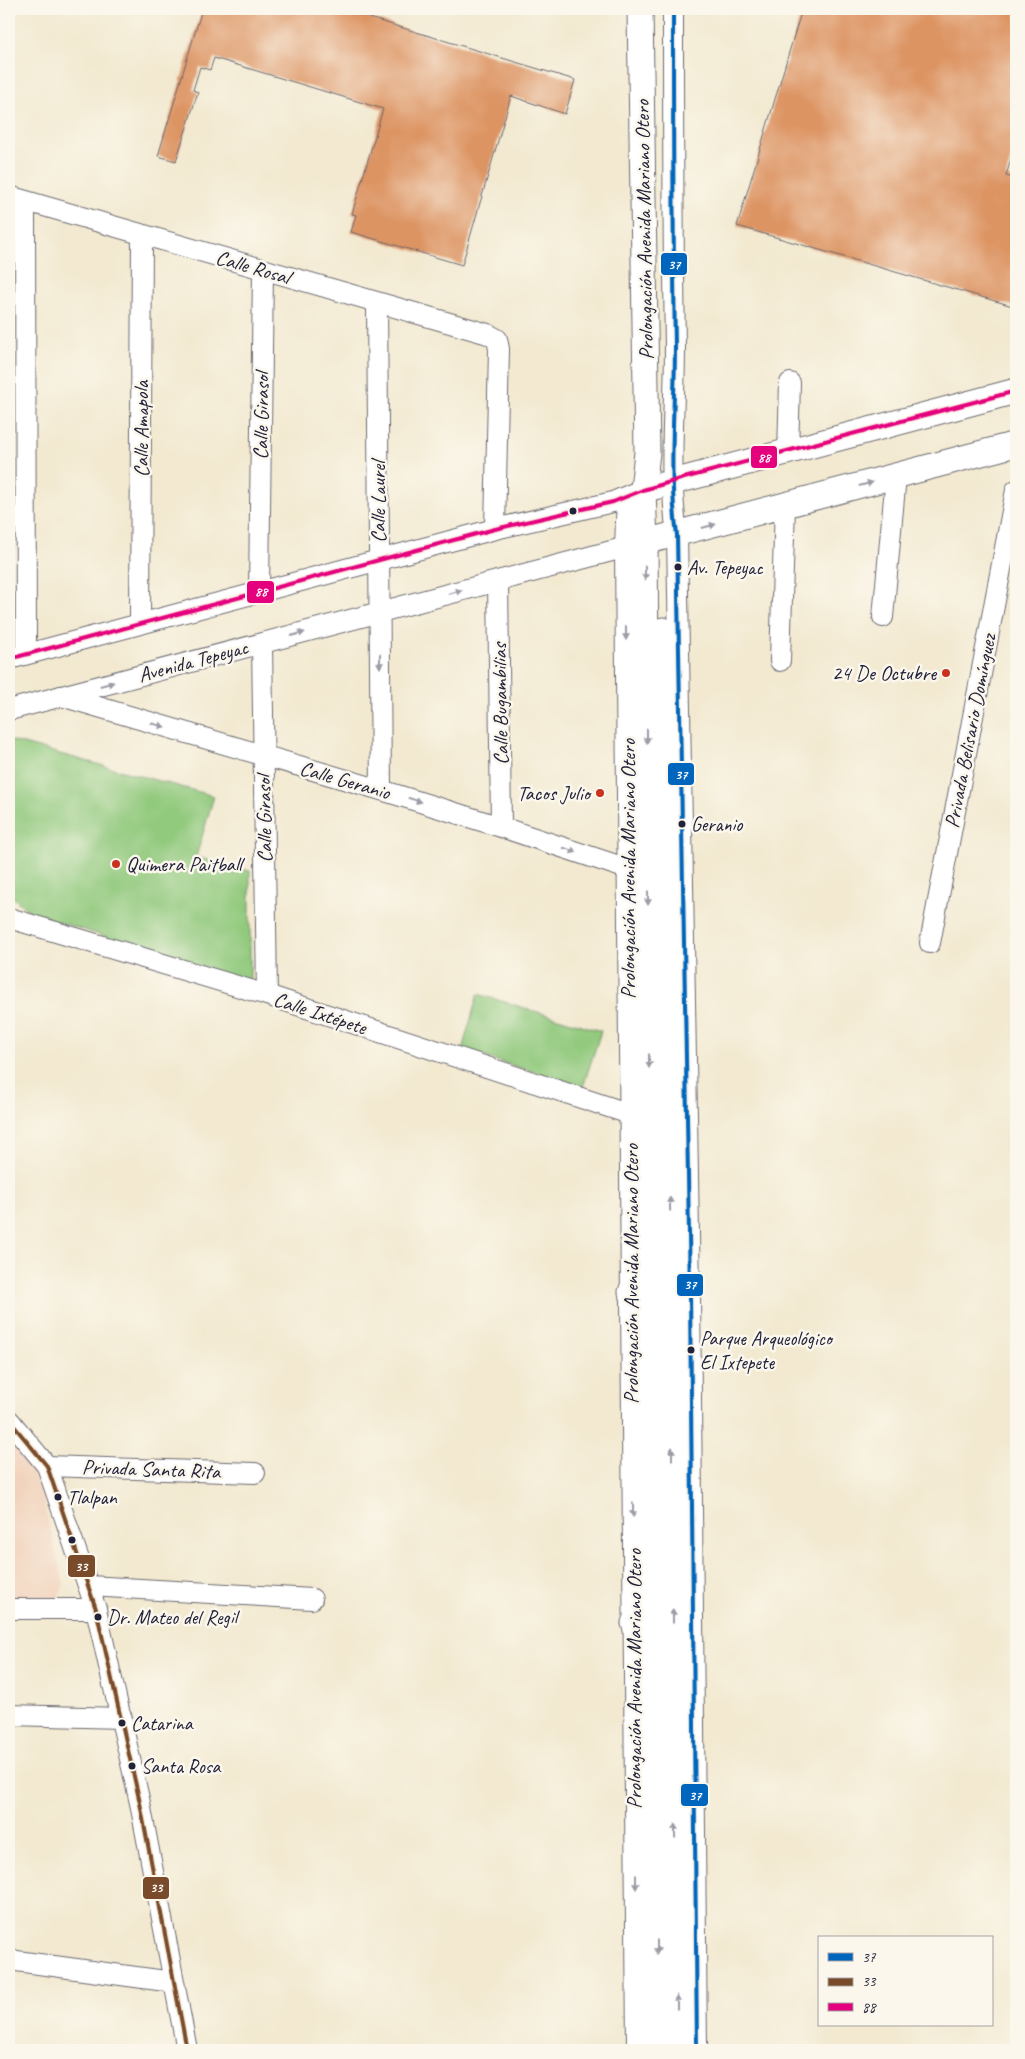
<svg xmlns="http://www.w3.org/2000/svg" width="1025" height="2059" font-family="Caveat,sans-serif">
  <rect width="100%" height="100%" fill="#fbf7ec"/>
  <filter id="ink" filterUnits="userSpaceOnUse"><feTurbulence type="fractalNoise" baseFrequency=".02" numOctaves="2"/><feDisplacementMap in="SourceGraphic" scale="10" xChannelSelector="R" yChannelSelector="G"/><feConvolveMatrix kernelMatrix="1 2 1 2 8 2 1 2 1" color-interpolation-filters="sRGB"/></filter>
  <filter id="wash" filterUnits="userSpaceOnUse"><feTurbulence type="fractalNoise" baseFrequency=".0096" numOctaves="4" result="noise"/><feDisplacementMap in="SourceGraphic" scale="20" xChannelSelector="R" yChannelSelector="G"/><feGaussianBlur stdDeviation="1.12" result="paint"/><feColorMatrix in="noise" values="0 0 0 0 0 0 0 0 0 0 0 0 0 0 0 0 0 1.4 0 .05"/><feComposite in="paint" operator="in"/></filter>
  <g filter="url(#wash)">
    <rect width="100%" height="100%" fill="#f2e9d0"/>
    <path fill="#f2d4be" d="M 9,1434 L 30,1465 L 43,1499 L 64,1585 L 54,1606 L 9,1606 Z"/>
    <g fill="#91c97d" stroke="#5a765c">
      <path d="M 9,740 L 214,796 L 196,857 L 250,871 L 250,983 L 31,913 L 9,894 Z"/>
      <path d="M 478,994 L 601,1031 L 583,1087 L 462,1050 Z"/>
    </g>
    <g id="blocks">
      <g fill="#dd9464">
        <path d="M 202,9 L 340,9 L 575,80 L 565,114 L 511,96 L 462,265 L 351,232 L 356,215 L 352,214 L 383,109 L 214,58 L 210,70 L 200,67 L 193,90 L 198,92 L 176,161 L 158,156 Z"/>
        <path d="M 802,9 L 1016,9 L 1016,141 L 1006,176 L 1016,179 L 1016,307 L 737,226 Z"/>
      </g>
    </g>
  </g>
  <g filter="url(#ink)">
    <use href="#blocks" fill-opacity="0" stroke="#6b686f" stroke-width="1"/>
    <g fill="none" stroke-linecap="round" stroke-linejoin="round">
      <defs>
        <g id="minor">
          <path d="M 673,9 C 673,121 673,233 675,346 C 675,409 668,472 677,535 L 690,1292 L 697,2050"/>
          <path d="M 9,196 L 488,334 L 497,339 L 499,349 L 495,529"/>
          <path d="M 25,201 L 26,654"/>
          <path d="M 377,303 L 381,790"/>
          <path d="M 788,452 L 790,383"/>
          <path d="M 627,497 L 625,547 L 637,2050"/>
          <path d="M 498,581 L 501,827"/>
          <path d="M 259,591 L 263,270"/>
          <path d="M 883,617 L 896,476"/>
          <path d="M 140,623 L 142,235"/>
          <path d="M 262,643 L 267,995"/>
          <path d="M 9,659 L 495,529 L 613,502 L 639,491"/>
          <path d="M 780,661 L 785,505"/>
          <path d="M 61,696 L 381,790 L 501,827 L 628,869"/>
          <path d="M 9,710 L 638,544"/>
          <path d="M 9,918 L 267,995 L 630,1114"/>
          <path d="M 930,943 L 1016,490"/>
          <path d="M 9,1420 L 47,1466 L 96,1609 L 140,1803 L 187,2050"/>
          <path d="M 47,1466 L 255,1473"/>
          <path d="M 89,1586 L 312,1599"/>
          <path d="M 9,1609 L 96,1609"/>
          <path d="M 9,1715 L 122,1718"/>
          <path d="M 9,1960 L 173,1982"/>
        </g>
        <g id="major">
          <path d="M 640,9 L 647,452 L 643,490 L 645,542 L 657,2050"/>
          <path d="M 643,490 L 1016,391"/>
          <path d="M 645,542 L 1016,444"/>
          <path d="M 663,630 L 677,2050"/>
          <path d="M 631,1292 L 646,1253"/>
          <path d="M 634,1623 L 649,1663"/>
        </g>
      </defs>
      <use href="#minor" stroke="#6b686f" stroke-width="22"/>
      <use href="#major" stroke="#6b686f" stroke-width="27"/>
      <use href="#minor" stroke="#fff" stroke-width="20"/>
      <use href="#major" stroke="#fff" stroke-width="25"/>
      <defs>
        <path id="bus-1" d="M 673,9 C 673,121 673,233 675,346 C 675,409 668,472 677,535 L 690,1292 L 697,2050"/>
        <path id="bus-2" d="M 9,1420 L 47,1466 L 96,1609 L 140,1803 L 187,2050"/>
        <path id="bus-3" d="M 9,659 L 495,529 L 613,502 L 643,490 L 684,478 L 1016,391"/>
      </defs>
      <use href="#bus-1" stroke="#fbf7ec" stroke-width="8"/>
      <use href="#bus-2" stroke="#fbf7ec" stroke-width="8"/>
      <use href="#bus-3" stroke="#fbf7ec" stroke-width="8"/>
      <use href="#bus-1" stroke="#0065bd" stroke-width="4"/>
      <use href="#bus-2" stroke="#7a4b2a" stroke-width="4"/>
      <use href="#bus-3" stroke="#e5007d" stroke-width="4"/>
    </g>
    <defs><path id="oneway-solid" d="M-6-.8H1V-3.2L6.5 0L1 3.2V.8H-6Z" transform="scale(1.25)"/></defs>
    <g fill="#9c9ca7">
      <use href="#oneway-solid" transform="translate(866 484) rotate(-15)"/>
      <use href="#oneway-solid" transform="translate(709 526) rotate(-15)"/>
      <use href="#oneway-solid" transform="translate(645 573) rotate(90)"/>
      <use href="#oneway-solid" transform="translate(455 592) rotate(-15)"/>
      <use href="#oneway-solid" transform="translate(626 633) rotate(90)"/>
      <use href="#oneway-solid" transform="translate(298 634) rotate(-15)"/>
      <use href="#oneway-solid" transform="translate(380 661) rotate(90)"/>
      <use href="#oneway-solid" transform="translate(107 684) rotate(-15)"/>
      <use href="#oneway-solid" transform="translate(158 725) rotate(16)"/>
      <use href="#oneway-solid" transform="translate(647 736) rotate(90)"/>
      <use href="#oneway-solid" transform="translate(415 800) rotate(17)"/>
      <use href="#oneway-solid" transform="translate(570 850) rotate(19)"/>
      <use href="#oneway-solid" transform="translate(648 898) rotate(90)"/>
      <use href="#oneway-solid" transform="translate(649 1061) rotate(90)"/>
      <use href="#oneway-solid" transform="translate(670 1204) rotate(-91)"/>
      <use href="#oneway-solid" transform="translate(672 1454) rotate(-90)"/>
      <use href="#oneway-solid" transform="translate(633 1510) rotate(90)"/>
      <use href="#oneway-solid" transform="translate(673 1616) rotate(-90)"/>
      <use href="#oneway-solid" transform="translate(675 1831) rotate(-91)"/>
      <use href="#oneway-solid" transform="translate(636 1882) rotate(90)"/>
      <use href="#oneway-solid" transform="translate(657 1947) rotate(90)"/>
      <use href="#oneway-solid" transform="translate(677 2002) rotate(-90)"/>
    </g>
  </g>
  <g fill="#22223b" stroke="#fbf7ec" stroke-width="2">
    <circle cx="573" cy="511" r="4.5"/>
    <circle cx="678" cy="567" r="4.5"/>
    <circle cx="682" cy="824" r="4.5"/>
    <circle cx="691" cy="1350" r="4.5"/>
    <circle cx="58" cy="1497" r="4.5"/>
    <circle cx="72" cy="1540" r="4.5"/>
    <circle cx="98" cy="1617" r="4.5"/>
    <circle cx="122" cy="1723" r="4.5"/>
    <circle cx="132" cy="1766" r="4.5"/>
  </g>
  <g fill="#c8321e" stroke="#fbf7ec" stroke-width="2">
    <circle cx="946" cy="673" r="5"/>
    <circle cx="600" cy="793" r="5"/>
    <circle cx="116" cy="864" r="5"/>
  </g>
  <g text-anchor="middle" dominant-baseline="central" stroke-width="5" stroke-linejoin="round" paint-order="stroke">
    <g font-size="20" fill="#22223b" stroke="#fbf7ec" text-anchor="start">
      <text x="687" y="567">Av. Tepeyac</text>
      <text x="691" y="824">Geranio</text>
      <text x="700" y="1338">Parque Arqueológico<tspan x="700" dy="24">El Ixtepete</tspan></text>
      <text x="67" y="1497">Tlalpan</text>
      <text x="107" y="1617">Dr. Mateo del Regil</text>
      <text x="131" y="1723">Catarina</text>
      <text x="141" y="1766">Santa Rosa</text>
    </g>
    <g font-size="21" fill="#22223b" stroke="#fbf7ec">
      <text transform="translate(644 230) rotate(-91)">Prolongación Avenida Mariano Otero</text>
      <text transform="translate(253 267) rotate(16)">Calle Rosal</text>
      <text transform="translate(261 416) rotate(-89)">Calle Girasol</text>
      <text transform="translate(141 429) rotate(-90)">Calle Amapola</text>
      <text transform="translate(378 502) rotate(-90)">Calle Laurel</text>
      <text transform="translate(193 661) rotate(-15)">Avenida Tepeyac</text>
      <text transform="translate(500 704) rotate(-91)">Calle Bugambilias</text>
      <text transform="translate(970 731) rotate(-79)">Privada Belisario Domínguez</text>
      <text transform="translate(345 780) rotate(16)">Calle Geranio</text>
      <text transform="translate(264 819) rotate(-91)">Calle Girasol</text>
      <text transform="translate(628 869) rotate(-90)">Prolongación Avenida Mariano Otero</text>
      <text transform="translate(320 1013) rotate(18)">Calle Ixtépete</text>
      <text transform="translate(631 1274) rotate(-90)">Prolongación Avenida Mariano Otero</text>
      <text transform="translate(151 1469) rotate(2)">Privada Santa Rita</text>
      <text transform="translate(634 1679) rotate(-90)">Prolongación Avenida Mariano Otero</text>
    </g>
    <g font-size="21" fill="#22223b" stroke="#fbf7ec" text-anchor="end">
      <text x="936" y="673">24 De Octubre</text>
      <text x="590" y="793">Tacos Julio</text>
      <text x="126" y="864" text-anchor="start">Quimera Paitball</text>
    </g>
  </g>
  <g stroke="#fbf7ec" stroke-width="2">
    <rect x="660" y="252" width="28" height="24" rx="5" fill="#0065bd"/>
    <rect x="750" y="445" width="28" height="24" rx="5" fill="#e5007d"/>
    <rect x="246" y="580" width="29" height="24" rx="5" fill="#e5007d"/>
    <rect x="667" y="762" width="28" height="24" rx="5" fill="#0065bd"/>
    <rect x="676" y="1273" width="28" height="24" rx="5" fill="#0065bd"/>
    <rect x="67" y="1554" width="29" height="24" rx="5" fill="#7a4b2a"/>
    <rect x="680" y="1783" width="29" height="24" rx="5" fill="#0065bd"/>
    <rect x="142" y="1876" width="28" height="24" rx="5" fill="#7a4b2a"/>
  </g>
  <g font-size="14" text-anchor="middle" font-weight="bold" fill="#fff">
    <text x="674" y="269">37</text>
    <text x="764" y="462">88</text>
    <text x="261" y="596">88</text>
    <text x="681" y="779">37</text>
    <text x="690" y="1289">37</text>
    <text x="81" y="1571">33</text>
    <text x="695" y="1800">37</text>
    <text x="156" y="1892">33</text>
  </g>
  <rect width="1025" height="2059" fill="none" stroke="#fbf7ec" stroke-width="30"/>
  <rect x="818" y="1936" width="175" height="90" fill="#fbf7ec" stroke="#a4a2a5"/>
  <rect x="828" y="1953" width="25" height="8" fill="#0065bd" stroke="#a4a2a5"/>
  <text x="862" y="1962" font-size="15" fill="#22223b">37</text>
  <rect x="828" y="1978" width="25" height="8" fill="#7a4b2a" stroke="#a4a2a5"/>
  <text x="862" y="1986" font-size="15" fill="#22223b">33</text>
  <rect x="828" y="2003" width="25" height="8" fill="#e5007d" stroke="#a4a2a5"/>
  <text x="862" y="2012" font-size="15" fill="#22223b">88</text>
</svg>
